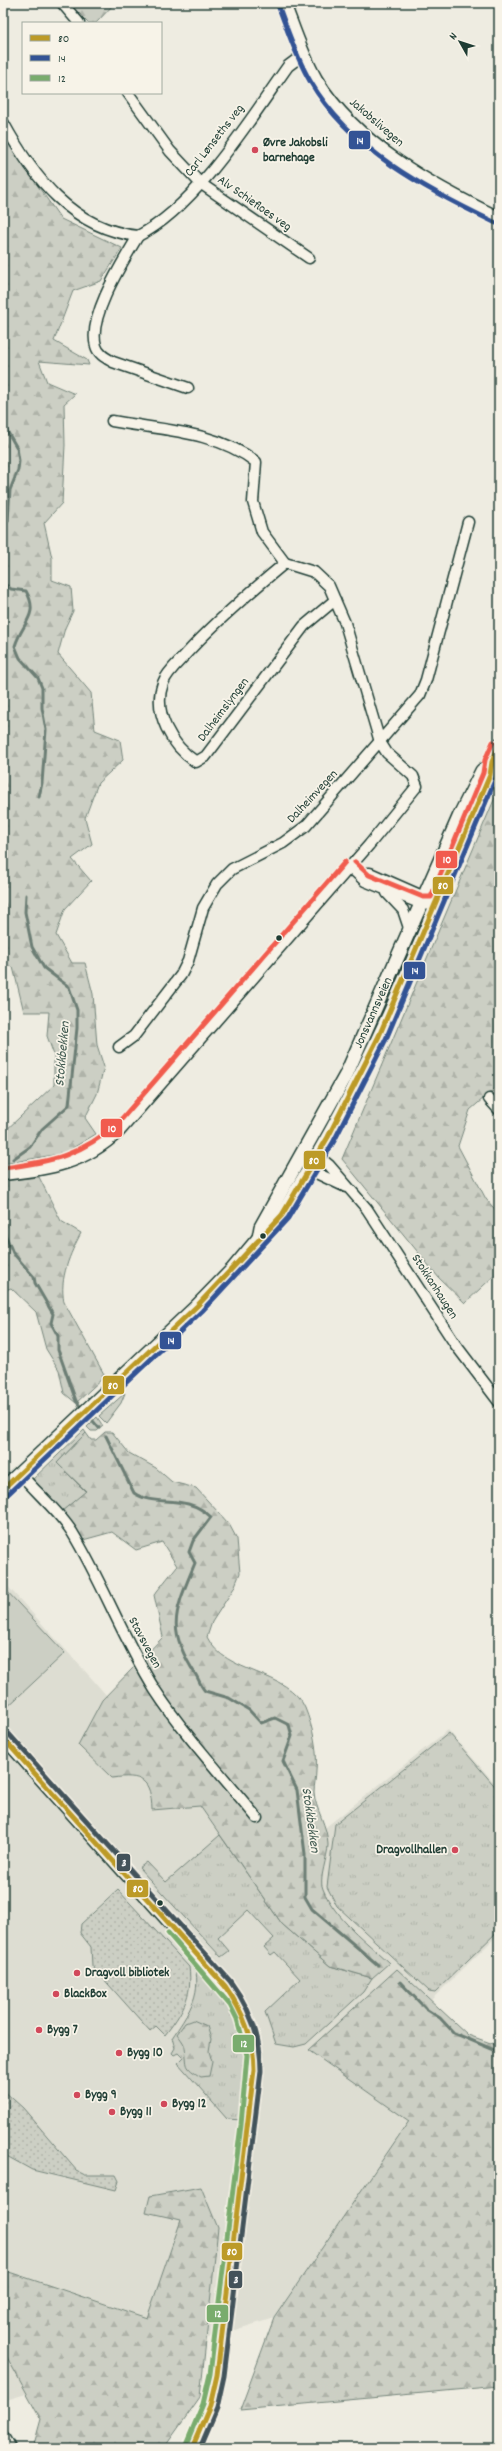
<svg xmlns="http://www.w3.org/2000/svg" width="502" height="2451" font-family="Dekko,sans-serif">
  <defs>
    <pattern id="grass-tufts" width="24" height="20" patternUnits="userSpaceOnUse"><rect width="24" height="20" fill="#cccfc4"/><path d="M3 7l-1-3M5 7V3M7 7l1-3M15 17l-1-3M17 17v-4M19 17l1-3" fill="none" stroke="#afb3a9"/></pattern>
    <pattern id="forest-firs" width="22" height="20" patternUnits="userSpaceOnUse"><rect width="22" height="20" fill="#cccfc4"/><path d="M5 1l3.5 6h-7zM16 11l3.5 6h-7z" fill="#afb3a9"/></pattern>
    <pattern id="park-dots" width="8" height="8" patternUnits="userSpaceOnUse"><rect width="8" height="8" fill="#cccfc4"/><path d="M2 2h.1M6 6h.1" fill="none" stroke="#afb3a9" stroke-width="1.8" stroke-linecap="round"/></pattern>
  </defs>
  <rect width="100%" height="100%" fill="#eeece1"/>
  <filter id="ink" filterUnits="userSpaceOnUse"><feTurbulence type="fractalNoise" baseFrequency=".025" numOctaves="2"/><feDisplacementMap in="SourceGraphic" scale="8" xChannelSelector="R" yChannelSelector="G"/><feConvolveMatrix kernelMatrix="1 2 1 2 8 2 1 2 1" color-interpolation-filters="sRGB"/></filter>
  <g filter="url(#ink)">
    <path fill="#ddddd2" d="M 3,1581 L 94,1681 L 263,1877 L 448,1730 L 499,1788 L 499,1934 L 431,2000 L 397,1970 L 309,2050 L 410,2121 L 274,2318 L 3,2401 Z"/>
    <g fill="url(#grass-tufts)" stroke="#76867c">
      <path d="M 300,1190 L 305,1193 C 263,1253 215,1305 161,1354 C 144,1370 127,1386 108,1400 L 209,1302 L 248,1261 Z"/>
      <path d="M 125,1393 L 121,1403 L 106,1423 L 99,1416 Z"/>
      <path d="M 97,1417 L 103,1426 L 97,1431 L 91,1431 L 87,1427 Z"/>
      <path d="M 84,1430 L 86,1433 L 57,1463 L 86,1492 L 61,1512 L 31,1481 Z"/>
      <path d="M 449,1733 L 499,1791 L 499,1930 L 435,1992 L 429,1991 L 337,1906 L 327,1887 L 335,1824 Z"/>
      <path d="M 220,1835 L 282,1924 L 330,1966 L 372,1978 L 363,1992 L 306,2044 L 294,2047 L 276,2044 L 265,2012 L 300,1979 L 275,1952 L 271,1955 L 264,1947 L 274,1938 L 248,1910 L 218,1938 L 229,1951 L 221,1957 L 139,1868 L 147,1862 L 166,1882 Z"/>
      <path d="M 199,1965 C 212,1981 229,1997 238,2016 C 253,2049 246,2086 242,2120 L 227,2119 L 178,2063 L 183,2058 L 178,2053 L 174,2055 L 172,2053 L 175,2048 L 172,2038 C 187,2015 202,1996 195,1967 Z"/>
    </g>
    <g fill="url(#forest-firs)" stroke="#76867c">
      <path d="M 68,3 L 115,3 L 96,23 L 88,23 Z"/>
      <path d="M 3,136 L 61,219 L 122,248 L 101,281 L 73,291 L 54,341 L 87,360 L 89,365 L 39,361 L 47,382 L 75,394 L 64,404 L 65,445 L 62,503 L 44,523 L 52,558 L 52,580 L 71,587 L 73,611 L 65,628 L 58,654 L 91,693 L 95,730 L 120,740 L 123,760 L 98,783 L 85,818 L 92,844 L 72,859 L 91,881 L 65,909 L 56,935 L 72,963 L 85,963 L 93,994 L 97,1045 L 104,1067 L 97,1094 L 85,1118 L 96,1134 L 64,1153 L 3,1164 L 3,1133 L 54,1085 L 54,1055 L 47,1036 L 49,1012 L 24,1012 L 13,967 L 3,964 Z"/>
      <path d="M 499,788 L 499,1085 L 470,1110 L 458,1146 L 486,1199 L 499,1214 L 499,1271 L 465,1303 L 439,1278 L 342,1159 Z"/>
      <path d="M 39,1177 L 61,1221 L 81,1233 C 70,1254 59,1278 64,1302 L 105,1376 L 76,1403 L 64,1393 L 59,1370 L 46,1349 L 36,1312 L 11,1288 L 3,1291 L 3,1181 Z"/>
      <path d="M 105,1432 L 112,1432 L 129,1453 L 156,1468 L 172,1482 L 196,1488 L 229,1524 L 237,1539 L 240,1573 L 234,1588 L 212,1622 L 207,1637 C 225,1675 289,1670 305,1708 C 313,1728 318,1750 316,1771 C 316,1778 314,1785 314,1792 C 315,1809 328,1826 328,1845 C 328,1856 318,1880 323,1889 C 335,1919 366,1941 389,1963 L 372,1978 L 330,1966 L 282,1924 L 200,1806 L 152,1810 C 151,1779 142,1774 112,1778 L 78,1745 L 102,1700 L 163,1637 L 154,1595 L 177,1566 L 162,1542 L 136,1550 L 112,1532 L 83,1540 L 61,1512 L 86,1491 L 57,1463 L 86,1433 L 91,1440 L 96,1440 Z"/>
      <path d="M 397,1969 L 468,2035 L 499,2046 L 499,2386 L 240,2410 L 274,2318 L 409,2121 L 308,2050 Z"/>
      <path d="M 193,2020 L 207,2026 L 211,2039 L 209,2051 L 212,2062 L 209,2076 L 201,2077 C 183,2066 188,2067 185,2048 C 185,2044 180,2038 177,2034 L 185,2023 Z"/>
      <path d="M 201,2187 L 218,2228 L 200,2397 L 164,2448 L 33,2448 L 41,2419 L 3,2350 L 3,2270 L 147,2318 L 181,2220 L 146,2212 L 150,2196 Z"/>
    </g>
    <g fill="url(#park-dots)" stroke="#76867c">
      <path d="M 118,1890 L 189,1967 C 193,1996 182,2013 165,2035 L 156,2026 L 150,2031 L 92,1966 L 91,1947 L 80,1933 L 81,1924 Z"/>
      <path d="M 3,2090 L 23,2108 L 77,2171 L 85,2175 L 116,2175 L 119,2181 L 116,2190 L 32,2170 L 3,2154 Z"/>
    </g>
    <path fill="#cccfc4" stroke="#76867c" d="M 3,1587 L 65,1653 L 3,1711 Z"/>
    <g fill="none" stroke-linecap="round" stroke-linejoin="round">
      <g stroke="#6c7e74" stroke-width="3">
        <path d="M 3,307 L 6,311 L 3,321"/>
        <path d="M 3,424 L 17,448 L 19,461 L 18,470 L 10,490 L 8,521 L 3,527"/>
        <path d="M 3,530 L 3,537"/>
        <path d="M 3,583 L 11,589 L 26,591 C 40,615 22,623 15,646 L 20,658 L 38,678 L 42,688 L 42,708 L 46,730 L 42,783 L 39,797"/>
        <path d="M 13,1159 L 30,1147 L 42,1129 L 69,1105 L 77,1028 L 77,1010 L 69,987 L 44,968 L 32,947 L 25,912 L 26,895"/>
        <path d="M 3,1229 L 13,1253 L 34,1277 L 35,1283 L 53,1314 L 51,1323 L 58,1336 L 58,1350 L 76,1401 L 83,1410"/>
        <path d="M 87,1414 L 99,1428"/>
        <path d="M 106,1436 L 134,1493 C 155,1508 185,1492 211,1517 L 193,1541 L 189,1552 L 195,1563 C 175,1612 165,1628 196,1675 C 199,1680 201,1687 205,1691 L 229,1698 L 249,1710 L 261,1723 L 275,1718 L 289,1725 L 292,1736 L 283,1761 L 297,1790 L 305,1854 L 305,1897 L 312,1909 L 378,1965"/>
        <path d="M 400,1982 L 426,2009 L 440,2018 L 454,2033 L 499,2052"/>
      </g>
      <defs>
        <g id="minor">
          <path d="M 62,3 L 79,23"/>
          <path d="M 285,3 C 295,29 303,55 317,79 C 357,144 432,185 499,217"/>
          <path d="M 128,93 L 170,151 L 200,183 L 309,258"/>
          <path d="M 3,122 C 33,177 72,229 138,236"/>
          <path d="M 138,236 C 196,207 251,118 288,66 L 304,54"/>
          <path d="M 138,236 C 124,260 87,317 96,346 C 98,354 106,358 113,362 L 188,388"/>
          <path d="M 285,563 C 250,592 216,621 186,654 C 178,663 167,672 163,683 C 152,713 172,746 196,762 L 206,756 L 304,626 L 335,600"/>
          <path d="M 350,867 L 365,881 L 422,904 L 436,904"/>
          <path d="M 358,873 L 370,873 L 429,899"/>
          <path d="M 387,893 L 403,910 L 410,931"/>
          <path d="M 119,1047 L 134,1036 L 181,975 L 188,961 L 203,908 L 217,884 L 232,869 L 283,843 L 306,826 L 420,695 L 426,680 L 468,522"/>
          <path d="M 489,1099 L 499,1110"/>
          <path d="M 3,1175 C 50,1170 85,1164 120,1131 L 369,845 L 417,786 L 413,776 L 387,753 L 380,742 L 345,623 L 329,586 L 314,572 L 285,563 L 262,532 L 253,502 L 256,462 C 216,431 161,430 112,421"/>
          <path d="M 346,1187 L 310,1170 L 303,1155 L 318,1156 L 329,1165 L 367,1209 L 455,1344 L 499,1402"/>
          <path d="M 20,1473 C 36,1493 58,1510 72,1532 C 103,1583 123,1639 155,1690 C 185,1736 223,1776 257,1818"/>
          <path d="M 3,1738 L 225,1986 C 244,2011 255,2039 254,2070 L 217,2375 L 210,2406 L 192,2448"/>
          <path d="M 3,2436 L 10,2448"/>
        </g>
        <g id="major">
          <path d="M 259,1238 L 261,1227 L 346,1075 L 460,815 L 482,771 L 489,765"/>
          <path d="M 3,1489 L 197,1306 L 233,1269 L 259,1238 C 277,1227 288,1204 299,1186 C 379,1058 432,913 490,775 L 492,762 L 499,745"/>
        </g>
      </defs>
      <use href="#minor" stroke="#1f3d34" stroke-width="13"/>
      <use href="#major" stroke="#1f3d34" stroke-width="16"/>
      <use href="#minor" stroke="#f7f3e8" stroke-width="10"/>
      <use href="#major" stroke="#f7f3e8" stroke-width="13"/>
      <defs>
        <g id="bus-1">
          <path d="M 3,1489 L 197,1306 L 282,1215 L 328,1137 L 379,1036 L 490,775 L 492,762 L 499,745"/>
          <path d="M 3,1738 L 225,1986 C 243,2012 254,2038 254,2070 L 217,2375 L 210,2406 L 192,2448"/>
        </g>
        <g id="bus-2">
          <path d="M 278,5 C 288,31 296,57 310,81 C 350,150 427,190 496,223"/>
          <path d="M 8,1494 L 202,1311 L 288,1218 L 334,1141 L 386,1039 L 496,778 L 499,763"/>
        </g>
        <path id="bus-3" d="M 168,1933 L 230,2005 L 237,2019 L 247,2055 L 241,2125 L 210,2374 L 203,2404 L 186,2445"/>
        <path id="bus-4" d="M 8,1733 L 230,1981 C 250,2008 261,2037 261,2071 L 224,2376 L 217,2408 L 200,2448"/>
        <g id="bus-5">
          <path d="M 355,862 L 369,875 L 423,897 L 431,897 L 483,773 L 485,760 L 493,742"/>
          <path d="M 3,1168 C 52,1162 82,1155 119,1122 L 345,862"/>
        </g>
      </defs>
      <use href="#bus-1" stroke="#f7f3e8" stroke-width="8"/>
      <use href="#bus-2" stroke="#f7f3e8" stroke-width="8"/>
      <use href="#bus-3" stroke="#f7f3e8" stroke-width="8"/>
      <use href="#bus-4" stroke="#f7f3e8" stroke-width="8"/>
      <use href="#bus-5" stroke="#f7f3e8" stroke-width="8"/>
      <use href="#bus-1" stroke="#bc9a27" stroke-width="5"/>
      <use href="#bus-2" stroke="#335395" stroke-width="5"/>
      <use href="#bus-3" stroke="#79ac6d" stroke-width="5"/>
      <use href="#bus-4" stroke="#43525a" stroke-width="5"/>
      <use href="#bus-5" stroke="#f15b4e" stroke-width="5"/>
    </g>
  </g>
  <g fill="#d1495b" stroke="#f7f3e8" stroke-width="1.5">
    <circle cx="255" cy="150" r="4"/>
    <circle cx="455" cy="1850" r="4"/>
    <circle cx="77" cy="1973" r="4"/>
    <circle cx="56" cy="1994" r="4"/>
    <circle cx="39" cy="2030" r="4"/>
    <circle cx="119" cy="2053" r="4"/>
    <circle cx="77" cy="2095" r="4"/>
    <circle cx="164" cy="2104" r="4"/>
    <circle cx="112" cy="2112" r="4"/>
  </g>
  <g fill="#1f3d34" stroke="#f7f3e8" stroke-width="1.5">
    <circle cx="279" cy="938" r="3.5"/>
    <circle cx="263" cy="1236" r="3.5"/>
    <circle cx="160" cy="1903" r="3.5"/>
  </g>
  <g text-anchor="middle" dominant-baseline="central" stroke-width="3.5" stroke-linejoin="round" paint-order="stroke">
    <g font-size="13" fill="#1f3d34" stroke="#f7f3e8">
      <text transform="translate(376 123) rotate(41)">Jakobslivegen</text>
      <text transform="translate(215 141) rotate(-52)">Carl Lønseths veg</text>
      <text transform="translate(254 204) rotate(35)">Alv Schiefloes veg</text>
      <text transform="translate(224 710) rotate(-53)">Dalheimslyngen</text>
      <text transform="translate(313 797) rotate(-47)">Dalheimvegen</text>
      <text transform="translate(374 1013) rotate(-66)">Jonsvannsveien</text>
      <text transform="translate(434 1287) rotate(57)">Stokkanhaugen</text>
      <text transform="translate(144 1643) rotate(62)">Stavsvegen</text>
    </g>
    <g font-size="13" font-weight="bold" fill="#1f3d34" stroke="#f7f3e8" text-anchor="start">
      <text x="263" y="143">Øvre Jakobsli<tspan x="263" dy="15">barnehage</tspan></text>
      <text x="447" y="1850" text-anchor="end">Dragvollhallen</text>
      <text x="85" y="1973">Dragvoll bibliotek</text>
      <text x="64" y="1994">BlackBox</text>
      <text x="47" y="2030">Bygg 7</text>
      <text x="127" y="2053">Bygg 10</text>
      <text x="85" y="2095">Bygg 9</text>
      <text x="172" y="2104">Bygg 12</text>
      <text x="120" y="2112">Bygg 11</text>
    </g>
    <g font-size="14" font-style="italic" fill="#3f584f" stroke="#f7f3e8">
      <text transform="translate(63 1054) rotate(-85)">Stokkbekken</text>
      <text transform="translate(310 1820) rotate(82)">Stokkbekken</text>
    </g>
  </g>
  <g stroke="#f7f3e8" stroke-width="1.5">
    <rect x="348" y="130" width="23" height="20" rx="4" fill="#335395"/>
    <rect x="435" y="850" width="23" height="19" rx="4" fill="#f15b4e"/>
    <rect x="432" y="876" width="22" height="19" rx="4" fill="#bc9a27"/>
    <rect x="403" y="961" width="23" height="19" rx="4" fill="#335395"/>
    <rect x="100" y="1118" width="23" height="20" rx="4" fill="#f15b4e"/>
    <rect x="303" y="1150" width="23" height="20" rx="4" fill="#bc9a27"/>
    <rect x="159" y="1331" width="23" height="19" rx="4" fill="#335395"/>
    <rect x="102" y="1375" width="23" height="20" rx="4" fill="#bc9a27"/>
    <rect x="116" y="1853" width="15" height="19" rx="4" fill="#43525a"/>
    <rect x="126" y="1879" width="23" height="19" rx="4" fill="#bc9a27"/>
    <rect x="232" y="2034" width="23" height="19" rx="4" fill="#79ac6d"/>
    <rect x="221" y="2242" width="22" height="19" rx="4" fill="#bc9a27"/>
    <rect x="228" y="2270" width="15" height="19" rx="4" fill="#43525a"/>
    <rect x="206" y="2304" width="23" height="19" rx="4" fill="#79ac6d"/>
  </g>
  <g font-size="11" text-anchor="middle" font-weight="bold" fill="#fff">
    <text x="360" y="144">14</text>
    <text x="447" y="863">10</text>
    <text x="443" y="889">80</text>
    <text x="415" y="974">14</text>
    <text x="112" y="1132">10</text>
    <text x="314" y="1164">80</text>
    <text x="171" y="1344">14</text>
    <text x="113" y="1389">80</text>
    <text x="124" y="1866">3</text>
    <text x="138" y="1892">80</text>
    <text x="244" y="2047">12</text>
    <text x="232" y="2255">80</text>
    <text x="236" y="2283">3</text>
    <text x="218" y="2317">12</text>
  </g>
  <rect width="502" height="2451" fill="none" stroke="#f7f3e8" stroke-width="16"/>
  <rect x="8" y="8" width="486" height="2435" fill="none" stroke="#1f3d34" stroke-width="1.5" filter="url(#ink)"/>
  <rect x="22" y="22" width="140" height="72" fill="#f7f3e8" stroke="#a1aaa0"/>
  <rect x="30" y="35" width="20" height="6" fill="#bc9a27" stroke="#a1aaa0"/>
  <text x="58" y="42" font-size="12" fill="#1f3d34">80</text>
  <rect x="30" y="55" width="20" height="6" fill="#335395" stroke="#a1aaa0"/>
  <text x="58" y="62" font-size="12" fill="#1f3d34">14</text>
  <rect x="30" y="75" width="20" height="6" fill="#79ac6d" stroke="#a1aaa0"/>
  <text x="58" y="82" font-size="12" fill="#1f3d34">12</text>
  <g transform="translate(460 42) rotate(309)" stroke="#f7f3e8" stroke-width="3" paint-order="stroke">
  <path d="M0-3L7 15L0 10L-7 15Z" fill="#1f3d34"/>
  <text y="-6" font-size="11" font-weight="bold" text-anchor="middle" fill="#1f3d34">N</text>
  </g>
</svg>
